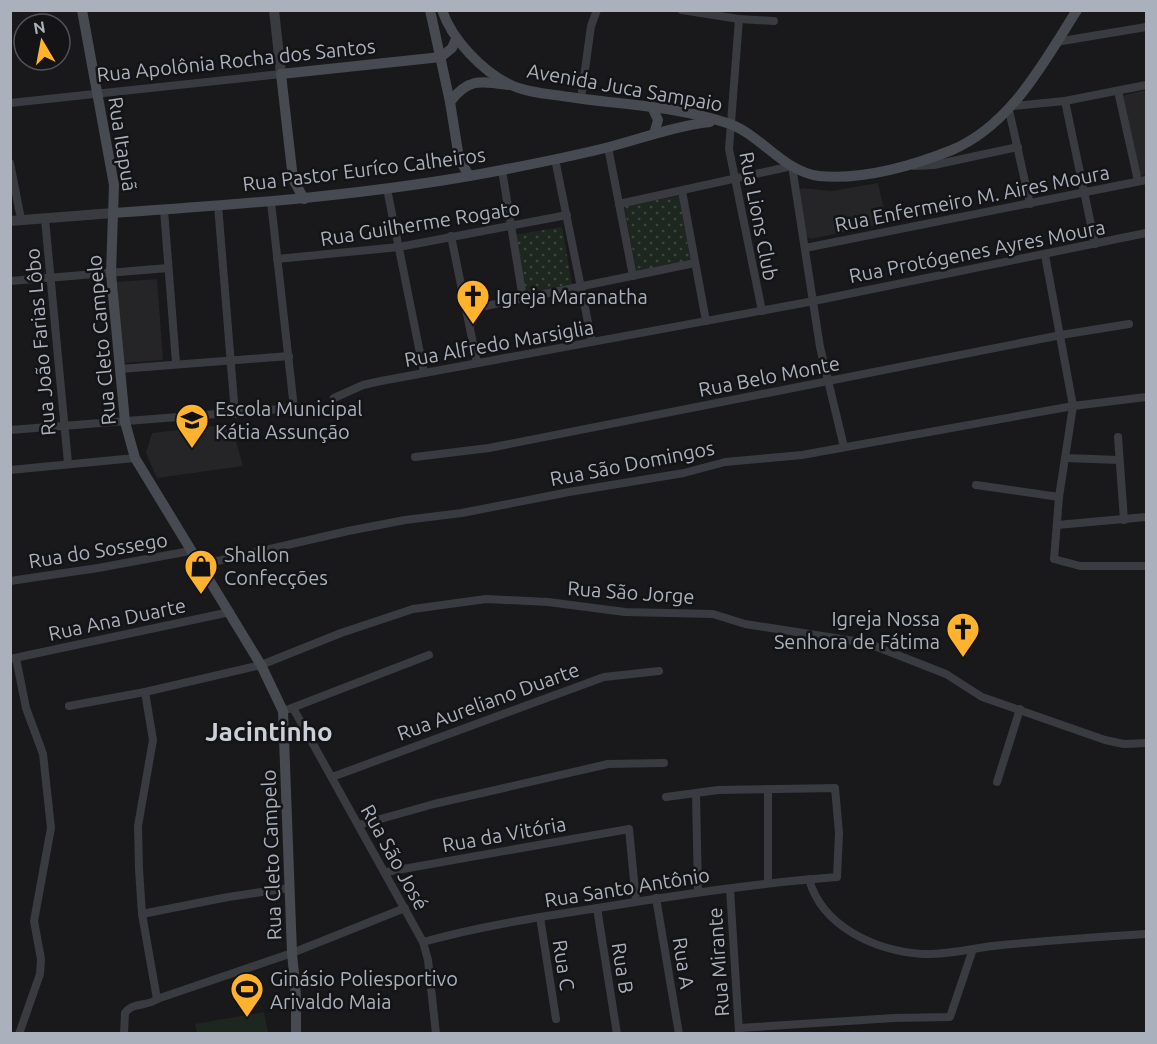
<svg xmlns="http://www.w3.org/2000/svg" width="1157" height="1044" font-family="Ubuntu,sans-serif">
  <defs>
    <pattern id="grass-dots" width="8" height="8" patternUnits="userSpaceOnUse" patternTransform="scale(1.5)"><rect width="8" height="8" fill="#1e271f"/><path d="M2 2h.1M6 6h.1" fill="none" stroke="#3c443e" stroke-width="1.8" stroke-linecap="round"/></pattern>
  </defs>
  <rect width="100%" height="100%" fill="#19191b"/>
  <g fill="#252528">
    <path d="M 1146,90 L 1146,175 L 1138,176 L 1121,96 Z"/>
    <path d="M 878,183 L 887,223 L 811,239 L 806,236 L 798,192 L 802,188 L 832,191 Z"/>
    <path d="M 157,279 L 163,360 L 123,363 L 117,282 Z"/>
    <path d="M 231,424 L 243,466 L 157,478 L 146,453 L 152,433 Z"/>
  </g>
  <g fill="url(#grass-dots)">
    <path d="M 679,196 L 691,263 L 637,273 L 624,206 Z"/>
    <path d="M 562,227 L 572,284 L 525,293 L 514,235 Z"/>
  </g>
  <path fill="#1e271f" d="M 264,1012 L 268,1033 L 197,1033 L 195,1024 Z"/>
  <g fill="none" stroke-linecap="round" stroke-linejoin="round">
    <g stroke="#393b41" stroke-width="8">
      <path d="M 682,10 L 739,19 L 774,21"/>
      <path d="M 739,19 L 729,149 L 762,311"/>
      <path d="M 1056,42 L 1146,27"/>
      <path d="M 1118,91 L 1138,181"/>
      <path d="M 581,99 L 591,26 L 597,10"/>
      <path d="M 1065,101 L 1095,244"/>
      <path d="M 10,103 L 281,74"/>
      <path d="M 1013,106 L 1065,101 L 1146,85"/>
      <path d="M 1009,110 L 1030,204"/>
      <path d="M 608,147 L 633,276"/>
      <path d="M 555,159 L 592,342"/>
      <path d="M 10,163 L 21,219"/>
      <path d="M 914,166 L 934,165 L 1018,147"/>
      <path d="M 502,170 L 523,299"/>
      <path d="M 387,189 L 424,373"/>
      <path d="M 682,191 L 706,321"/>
      <path d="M 619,204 L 792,166 L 820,347 L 844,447"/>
      <path d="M 218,205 L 235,414"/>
      <path d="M 164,210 L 176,363"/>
      <path d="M 45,219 L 68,463"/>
      <path d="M 451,236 L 477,363"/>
      <path d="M 805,248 L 1146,180"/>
      <path d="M 1045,255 L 1073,406 L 1059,497 L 1054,559 L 1080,566 L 1146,566"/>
      <path d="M 277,259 L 399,247 L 567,215"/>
      <path d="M 10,281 L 168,268"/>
      <path d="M 466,310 L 695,263"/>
      <path d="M 120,369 L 289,356"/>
      <path d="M 334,398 L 363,385 L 381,381 L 814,301 L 1146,233"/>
      <path d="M 10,430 L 294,408 L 271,202"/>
      <path d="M 1118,437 L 1124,520"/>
      <path d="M 415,457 L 489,448 L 1061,335 L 1129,324"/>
      <path d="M 1066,458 L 1119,460"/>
      <path d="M 10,470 L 135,458"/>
      <path d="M 976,485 L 1059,497"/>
      <path d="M 1057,525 L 1146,517"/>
      <path d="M 200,565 L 348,531 L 405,520 L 462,513 L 569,492 L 684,473 L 725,462 L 802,455 L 1073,406 L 1146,397"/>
      <path d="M 10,581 L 98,568 L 190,551"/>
      <path d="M 16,658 L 26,708 L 43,754 L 51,828 L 34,921 L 41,959 L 40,974 L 19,1034"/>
      <path d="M 10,659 L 230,612"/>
      <path d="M 145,692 L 153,740 L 138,826 L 139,869 L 142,914 L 157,999"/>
      <path d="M 69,706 L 145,692 L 261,665 L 341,633 L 413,609 L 486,599 L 548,602 L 625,612 L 713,614 L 745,624 L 867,643 L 946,674 L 982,697 L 1105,740 L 1124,744 L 1146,743"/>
      <path d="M 293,708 L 423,942 L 428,960 L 436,1034"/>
      <path d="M 289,709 L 429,655"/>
      <path d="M 332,777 L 604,677 L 659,671"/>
      <path d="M 997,782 L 1020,709"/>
      <path d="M 768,789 L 768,883"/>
      <path d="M 696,794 L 698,892"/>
      <path d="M 359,825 L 434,804 L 608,764 L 664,763"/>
      <path d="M 386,872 L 629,829 L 636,901"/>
      <path d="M 809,879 C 822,927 876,951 923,954 C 945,955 970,949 992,946 C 1043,941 1095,937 1146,934"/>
      <path d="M 730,889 L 739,1032"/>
      <path d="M 656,898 L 679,1034"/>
      <path d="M 597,908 L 617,1034"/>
      <path d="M 142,914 L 228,897 L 289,888"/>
      <path d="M 540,917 L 556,1019"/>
      <path d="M 423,942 C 480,926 539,917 598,908 C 677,895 757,883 837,877 L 839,833 L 835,788 L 718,790 L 666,797"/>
      <path d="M 739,1028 L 894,1018 L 950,1017 L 973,949"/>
      <path d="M 124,1034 L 125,1013 C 132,1002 147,1007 157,999 L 292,953 L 405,908"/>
    </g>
    <g stroke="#393b41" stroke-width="10">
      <path d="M 274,10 L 281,74"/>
      <path d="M 10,221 L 113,213"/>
    </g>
    <g stroke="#474a51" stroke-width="10">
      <path d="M 82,10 L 114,185 L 111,273 L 125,422 L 135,458 L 261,665 L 283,711 L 292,953 L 296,996 L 296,1034"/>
      <path d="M 430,10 L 450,102 L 459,158 L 469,176"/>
      <path d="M 442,10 C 452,40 483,72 511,85 C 528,93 551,94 569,97 C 623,105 678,106 730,124 C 762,136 784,172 819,176 C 862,180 912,166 952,150 C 1011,125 1044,62 1077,10"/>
      <path d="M 450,102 C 468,78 481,81 508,85"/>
      <path d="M 652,107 L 658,120 L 654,134"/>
      <path d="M 304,199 L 293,179 L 281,74 L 441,57 L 452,48 L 456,39"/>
      <path d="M 113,213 C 243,204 374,195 502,170 C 538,163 574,156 609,147 C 643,138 675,126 710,122"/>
    </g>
  </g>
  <defs>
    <symbol id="church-pin" viewBox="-11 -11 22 30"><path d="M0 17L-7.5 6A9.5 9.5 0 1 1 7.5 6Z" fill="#ffb22d" stroke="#141416"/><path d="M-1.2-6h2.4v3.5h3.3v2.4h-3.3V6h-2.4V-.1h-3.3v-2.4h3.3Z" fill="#111"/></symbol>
    <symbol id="school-pin" viewBox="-11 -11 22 30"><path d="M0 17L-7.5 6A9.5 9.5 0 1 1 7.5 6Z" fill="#ffb22d" stroke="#141416"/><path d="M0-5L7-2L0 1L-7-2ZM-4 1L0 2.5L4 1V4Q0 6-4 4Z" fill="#111"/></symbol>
    <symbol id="shop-pin" viewBox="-11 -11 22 30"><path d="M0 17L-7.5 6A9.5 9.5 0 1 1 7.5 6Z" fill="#ffb22d" stroke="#141416"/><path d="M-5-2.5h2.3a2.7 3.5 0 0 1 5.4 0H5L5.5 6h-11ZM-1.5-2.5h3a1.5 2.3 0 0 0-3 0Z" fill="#111"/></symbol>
    <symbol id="stadium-pin" viewBox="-11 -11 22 30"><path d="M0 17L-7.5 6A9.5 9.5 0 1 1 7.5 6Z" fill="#ffb22d" stroke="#141416"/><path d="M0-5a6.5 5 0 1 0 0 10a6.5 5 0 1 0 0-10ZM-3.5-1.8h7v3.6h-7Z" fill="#111"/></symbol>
  </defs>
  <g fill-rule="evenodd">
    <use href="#church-pin" x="454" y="277" width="38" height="52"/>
    <use href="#school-pin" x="173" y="401" width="38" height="52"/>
    <use href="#shop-pin" x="182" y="547" width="38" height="52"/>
    <use href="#church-pin" x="944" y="610" width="38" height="52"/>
    <use href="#stadium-pin" x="228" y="970" width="38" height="52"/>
  </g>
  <g text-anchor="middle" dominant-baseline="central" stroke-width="5" stroke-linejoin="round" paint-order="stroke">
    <g font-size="20" fill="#aab0bc" stroke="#141416">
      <text transform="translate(236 60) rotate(-6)">Rua Apolônia Rocha dos Santos</text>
      <text transform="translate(625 87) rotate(10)">Avenida Juca Sampaio</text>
      <text transform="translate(123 144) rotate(81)">Rua Itapuã</text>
      <text transform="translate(364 169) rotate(-7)">Rua Pastor Euríco Calheiros</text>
      <text transform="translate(972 198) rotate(-11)">Rua Enfermeiro M. Aires Moura</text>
      <text transform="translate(759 216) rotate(79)">Rua Lions Club</text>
      <text transform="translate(420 223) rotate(-9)">Rua Guilherme Rogato</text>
      <text transform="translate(977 251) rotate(-11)">Rua Protógenes Ayres Moura</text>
      <text transform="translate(101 340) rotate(-95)">Rua Cleto Campelo</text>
      <text transform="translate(40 342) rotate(-95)">Rua João Farias Lôbo</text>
      <text transform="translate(499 343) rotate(-10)">Rua Alfredo Marsiglia</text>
      <text transform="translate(769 376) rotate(-11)">Rua Belo Monte</text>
      <text transform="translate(632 463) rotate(-11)">Rua São Domingos</text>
      <text transform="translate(98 550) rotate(-9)">Rua do Sossego</text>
      <text transform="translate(631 592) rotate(4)">Rua São Jorge</text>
      <text transform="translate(117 619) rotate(-12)">Rua Ana Duarte</text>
      <text transform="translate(488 701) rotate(-20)">Rua Aureliano Duarte</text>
      <text transform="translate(504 834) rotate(-10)">Rua da Vitória</text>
      <text transform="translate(271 855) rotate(-92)">Rua Cleto Campelo</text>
      <text transform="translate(395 857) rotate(61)">Rua São José</text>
      <text transform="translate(627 887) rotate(-9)">Rua Santo Antônio</text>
      <text transform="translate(718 962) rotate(-94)">Rua Mirante</text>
      <text transform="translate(684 963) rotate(81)">Rua A</text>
      <text transform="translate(564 965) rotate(81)">Rua C</text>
      <text transform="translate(623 968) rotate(81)">Rua B</text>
    </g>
    <g font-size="20" fill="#aab0bc" stroke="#141416" text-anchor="start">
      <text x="496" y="296">Igreja Maranatha</text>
      <text x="215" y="408">Escola Municipal<tspan x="215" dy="23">Kátia Assunção</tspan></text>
      <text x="224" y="554">Shallon<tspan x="224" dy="23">Confecções</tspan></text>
      <text x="940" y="618" text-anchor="end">Igreja Nossa<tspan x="940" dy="23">Senhora de Fátima</tspan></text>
      <text x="270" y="978">Ginásio Poliesportivo<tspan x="270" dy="23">Arivaldo Maia</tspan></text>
    </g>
    <g font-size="26" font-weight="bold" fill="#cccfd7" stroke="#141416">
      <text x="269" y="731">Jacintinho</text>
    </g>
  </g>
  <rect width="1157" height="1044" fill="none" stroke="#aab0bc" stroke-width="24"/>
  <g transform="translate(42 42) rotate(350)"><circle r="28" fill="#141416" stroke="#505258" stroke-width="1.5"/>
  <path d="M0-4.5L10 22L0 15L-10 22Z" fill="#ffb22d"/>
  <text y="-9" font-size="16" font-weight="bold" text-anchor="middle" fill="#aab0bc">N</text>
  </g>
</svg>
